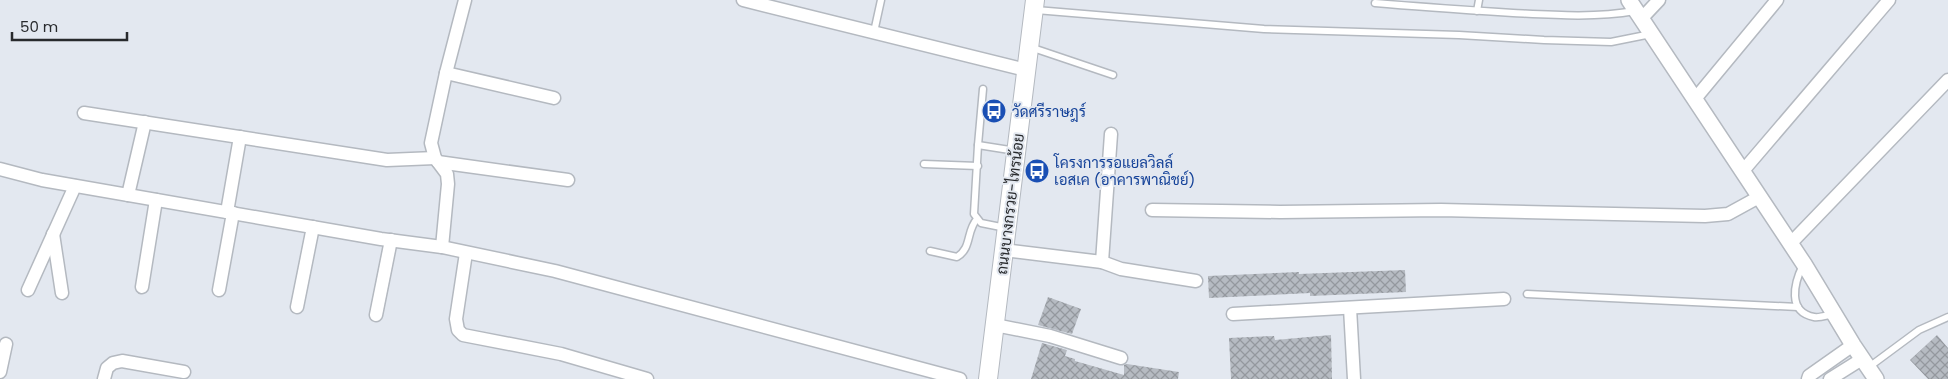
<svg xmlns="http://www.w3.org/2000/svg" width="1948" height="379" font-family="Poppins,Sarabun,sans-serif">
  <defs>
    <pattern id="building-cross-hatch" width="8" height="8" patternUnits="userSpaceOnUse" patternTransform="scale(1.25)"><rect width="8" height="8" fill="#b6bbc2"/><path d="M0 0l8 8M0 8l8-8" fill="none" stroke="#94989e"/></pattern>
  </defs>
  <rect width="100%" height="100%" fill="#e3e8f0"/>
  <g fill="url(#building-cross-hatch)">
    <path d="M 1405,270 L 1406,292 L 1310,296 L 1310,293 L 1209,298 L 1208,276 L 1299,272 L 1299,274 Z"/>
    <path d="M 1048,297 L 1081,309 L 1072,334 L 1038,325 Z"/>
    <path d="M 1331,335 L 1332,379 L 1231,379 L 1229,338 L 1274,336 L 1275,340 Z"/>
    <path d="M 1937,335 L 1948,348 L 1948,379 L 1928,379 L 1910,360 Z"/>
    <path d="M 1042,343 L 1067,350 L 1065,356 L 1075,359 L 1075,361 L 1124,375 L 1124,365 L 1127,364 L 1179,372 L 1178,379 L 1031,379 Z"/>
  </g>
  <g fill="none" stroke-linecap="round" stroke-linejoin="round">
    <defs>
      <g id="service">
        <path d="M 1375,3 C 1421,7 1467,10 1513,13 C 1553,15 1594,18 1635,11"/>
        <path d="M 1036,10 L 1264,29 L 1459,35 L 1544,40 L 1611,42 L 1651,34"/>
        <path d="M 1477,11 L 1479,0"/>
        <path d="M 874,32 L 881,0"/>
        <path d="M 1030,47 L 1113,75"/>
        <path d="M 983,89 L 978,145 L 974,214 L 981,223 L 1006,228"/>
        <path d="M 978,145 L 1016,151"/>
        <path d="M 924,164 L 978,166"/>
        <path d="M 930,251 L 957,257 C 972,248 966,231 977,219"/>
        <path d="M 1803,265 C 1794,283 1787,312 1814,317 C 1820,318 1828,315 1834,314"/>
        <path d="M 1527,294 L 1798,307"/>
        <path d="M 1869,367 L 1919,330 L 1948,317"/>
      </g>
      <g id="minor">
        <path d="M 743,0 L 1026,70"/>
        <path d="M 1642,18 L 1659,0"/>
        <path d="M 446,73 L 554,98"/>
        <path d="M 1695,99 L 1777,0"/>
        <path d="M 84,113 L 387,160 L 435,158"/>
        <path d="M 438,162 L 568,180"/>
        <path d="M 0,169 L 42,180 L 381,239 L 442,247 L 555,271 L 960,379"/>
        <path d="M 1742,172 L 1889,0"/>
        <path d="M 128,195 L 145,122"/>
        <path d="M 1152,210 L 1280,212 L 1441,210 L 1705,216 L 1728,214 L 1759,197"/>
        <path d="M 227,212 L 240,137"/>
        <path d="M 53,234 L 62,293"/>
        <path d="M 1790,244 L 1948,80"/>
        <path d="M 442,247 L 448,184 L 447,174 L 435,158 L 431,143 L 446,73 L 465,0"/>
        <path d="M 1004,250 L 1102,262 L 1111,134"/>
        <path d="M 466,253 L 456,319 L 458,330 L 463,335 L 561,354 L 647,379"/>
        <path d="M 1102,262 L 1121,269 L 1196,281"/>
        <path d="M 142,287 L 156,200"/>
        <path d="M 28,290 L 75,186"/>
        <path d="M 219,290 L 233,213"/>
        <path d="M 297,307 L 313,227"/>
        <path d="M 1350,308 L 1354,379"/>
        <path d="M 1233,314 L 1504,299"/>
        <path d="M 376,315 L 391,240"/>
        <path d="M 995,325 L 1050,336 L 1121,358"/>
        <path d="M 0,372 L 6,344"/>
        <path d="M 104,379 L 107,368 L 113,363 L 122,361 L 184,372"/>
        <path d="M 1808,379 L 1809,376 L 1853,345"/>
        <path d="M 1830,379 L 1862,359"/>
      </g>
      <path id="tertiary" d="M 1629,0 L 1804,264 L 1853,345 L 1876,379"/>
      <path id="secondary" d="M 988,379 L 1035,0"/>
    </defs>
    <use href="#service" stroke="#b4b9c0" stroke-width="9"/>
    <use href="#minor" stroke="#b4b9c0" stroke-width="15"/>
    <use href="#tertiary" stroke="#b4b9c0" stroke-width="18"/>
    <use href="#secondary" stroke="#b4b9c0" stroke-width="20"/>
    <use href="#service" stroke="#fff" stroke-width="6"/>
    <use href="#minor" stroke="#fff" stroke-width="12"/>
    <use href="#tertiary" stroke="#fff" stroke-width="15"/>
    <use href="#secondary" stroke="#fff" stroke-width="18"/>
  </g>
  <defs>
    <symbol id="bus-disc" viewBox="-11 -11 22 22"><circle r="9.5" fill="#1a4fb4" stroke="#e3e8f0"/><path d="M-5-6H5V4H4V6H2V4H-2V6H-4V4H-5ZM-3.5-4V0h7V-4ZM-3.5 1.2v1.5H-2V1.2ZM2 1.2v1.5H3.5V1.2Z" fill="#fff"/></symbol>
  </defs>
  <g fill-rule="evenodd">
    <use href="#bus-disc" x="980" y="97" width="28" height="28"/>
    <use href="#bus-disc" x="1023" y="157" width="28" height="28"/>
  </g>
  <g text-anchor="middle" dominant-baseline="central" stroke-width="4" stroke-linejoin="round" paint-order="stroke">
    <g font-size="15" fill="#164399" stroke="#e3e8f0" text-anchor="start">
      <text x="1012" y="111">วัดศรีราษฎร์</text>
      <text x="1054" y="162">โครงการรอแยลวิลล์<tspan x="1054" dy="17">เอสเค (อาคารพาณิชย์)</tspan></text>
    </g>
    <g font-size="15" fill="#282a2d" stroke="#e3e8f0">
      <text transform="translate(1010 204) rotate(-83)">ถนนบางกรวย-ไทรน้อย</text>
    </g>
  </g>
  <path d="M12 32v8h115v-8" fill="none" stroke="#282a2d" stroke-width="2.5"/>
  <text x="20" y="32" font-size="15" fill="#282a2d" stroke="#e3e8f0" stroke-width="4" paint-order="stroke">50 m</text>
</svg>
